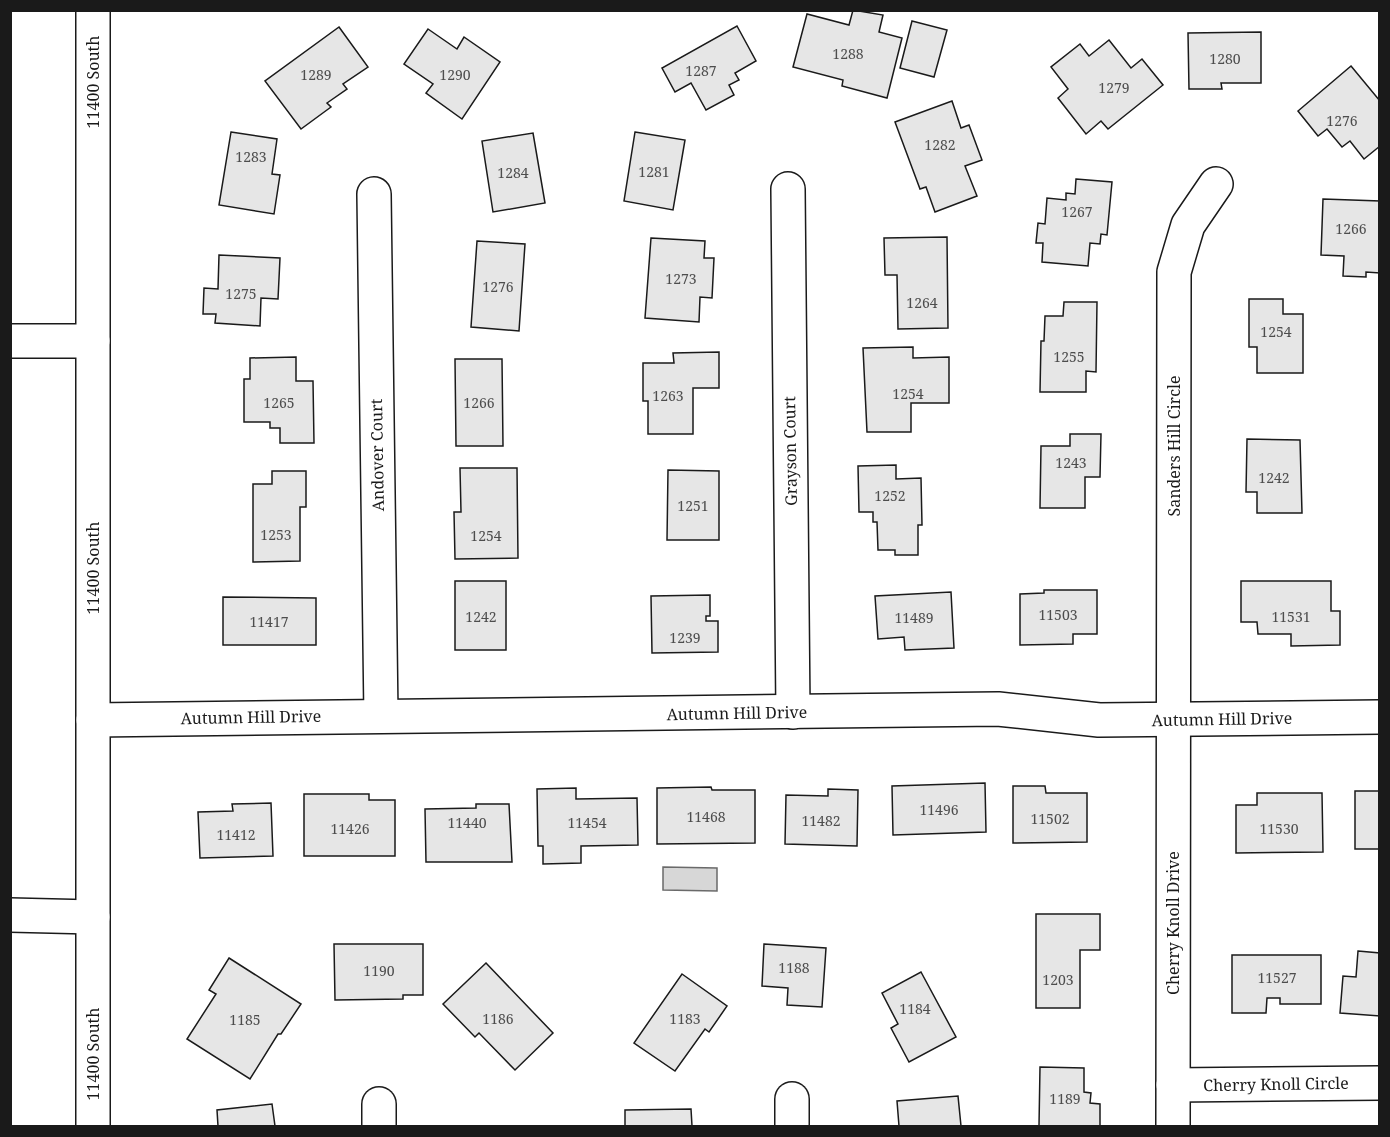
<svg xmlns="http://www.w3.org/2000/svg" width="1390" height="1137" font-family="'Noto Serif',serif">
  <rect width="100%" height="100%" fill="#fff"/>
  <path fill="#d7d7d7" stroke="#6a6a6a" stroke-width="1.5" d="M 663,867 L 717,868 L 717,891 L 663,890 Z"/>
  <g fill="#e6e6e6" stroke="#1a1a1a" stroke-width="1.5">
    <path d="M 853,10 L 883,15 L 879,32 L 902,38 L 887,98 L 842,86 L 843,80 L 793,67 L 807,14 L 849,25 Z"/>
    <path d="M 912,21 L 947,30 L 934,77 L 900,68 Z"/>
    <path d="M 737,26 L 756,61 L 735,73 L 739,80 L 729,85 L 734,95 L 706,110 L 691,83 L 675,92 L 662,68 Z"/>
    <path d="M 339,27 L 368,67 L 343,84 L 347,89 L 327,103 L 331,107 L 301,129 L 265,81 Z"/>
    <path d="M 428,29 L 457,49 L 464,37 L 500,62 L 462,119 L 426,93 L 433,84 L 404,64 Z"/>
    <path d="M 1261,32 L 1261,83 L 1221,83 L 1222,89 L 1189,89 L 1188,33 Z"/>
    <path d="M 1109,40 L 1131,68 L 1142,59 L 1163,85 L 1108,129 L 1101,121 L 1086,134 L 1058,98 L 1068,89 L 1051,67 L 1080,44 L 1089,56 Z"/>
    <path d="M 1351,66 L 1380,101 L 1380,146 L 1364,159 L 1350,141 L 1342,147 L 1327,129 L 1318,136 L 1298,111 Z"/>
    <path d="M 952,101 L 961,128 L 969,125 L 982,160 L 965,166 L 977,196 L 935,212 L 926,187 L 920,189 L 895,122 Z"/>
    <path d="M 231,132 L 277,139 L 272,174 L 280,175 L 274,214 L 219,205 Z"/>
    <path d="M 635,132 L 685,140 L 673,210 L 624,201 Z"/>
    <path d="M 533,133 L 545,203 L 493,212 L 482,141 Z"/>
    <path d="M 1076,179 L 1112,182 L 1107,235 L 1101,234 L 1100,244 L 1090,243 L 1088,266 L 1042,262 L 1043,243 L 1036,243 L 1038,223 L 1045,224 L 1047,198 L 1066,200 L 1066,193 L 1075,194 Z"/>
    <path d="M 1323,199 L 1380,201 L 1380,273 L 1366,272 L 1366,277 L 1343,276 L 1344,256 L 1321,255 Z"/>
    <path d="M 947,237 L 948,328 L 898,329 L 897,275 L 885,275 L 884,238 Z"/>
    <path d="M 651,238 L 705,241 L 704,258 L 714,258 L 712,298 L 700,297 L 699,322 L 645,318 Z"/>
    <path d="M 477,241 L 525,244 L 519,331 L 471,327 Z"/>
    <path d="M 219,255 L 280,258 L 278,299 L 261,298 L 260,326 L 215,323 L 216,314 L 203,314 L 204,288 L 218,289 Z"/>
    <path d="M 1249,299 L 1283,299 L 1283,314 L 1303,314 L 1303,373 L 1257,373 L 1257,347 L 1249,347 Z"/>
    <path d="M 1064,302 L 1097,302 L 1096,372 L 1086,371 L 1086,392 L 1040,392 L 1041,341 L 1044,341 L 1045,316 L 1063,316 Z"/>
    <path d="M 913,347 L 913,358 L 949,357 L 949,403 L 911,403 L 911,432 L 867,432 L 863,348 Z"/>
    <path d="M 719,352 L 719,388 L 693,388 L 693,434 L 648,434 L 648,401 L 643,401 L 643,363 L 674,363 L 673,353 Z"/>
    <path d="M 296,357 L 296,381 L 313,381 L 314,443 L 280,443 L 280,428 L 270,428 L 270,422 L 244,422 L 244,379 L 250,379 L 250,358 Z"/>
    <path d="M 455,359 L 502,359 L 503,446 L 456,446 Z"/>
    <path d="M 1070,434 L 1101,434 L 1100,477 L 1085,477 L 1085,508 L 1040,508 L 1041,446 L 1070,446 Z"/>
    <path d="M 1247,439 L 1300,440 L 1302,513 L 1257,513 L 1257,492 L 1246,492 Z"/>
    <path d="M 896,465 L 896,479 L 921,478 L 922,525 L 918,525 L 918,555 L 895,555 L 895,550 L 878,550 L 877,522 L 873,522 L 873,512 L 859,512 L 858,466 Z"/>
    <path d="M 460,468 L 517,468 L 518,558 L 455,559 L 454,512 L 461,512 Z"/>
    <path d="M 668,470 L 719,471 L 719,540 L 667,540 Z"/>
    <path d="M 272,471 L 306,471 L 306,507 L 300,507 L 300,561 L 253,562 L 253,484 L 272,484 Z"/>
    <rect x="455" y="581" width="51" height="69"/>
    <path d="M 1241,581 L 1331,581 L 1331,611 L 1340,611 L 1340,645 L 1291,646 L 1291,634 L 1258,634 L 1257,622 L 1241,622 Z"/>
    <path d="M 1044,590 L 1097,590 L 1097,634 L 1073,634 L 1073,644 L 1020,645 L 1020,594 L 1044,593 Z"/>
    <path d="M 951,592 L 954,648 L 905,650 L 904,637 L 878,639 L 875,596 Z"/>
    <path d="M 710,595 L 710,616 L 706,616 L 706,621 L 718,621 L 718,652 L 652,653 L 651,596 Z"/>
    <path d="M 223,597 L 316,598 L 316,645 L 223,645 Z"/>
    <path d="M 985,783 L 986,832 L 893,835 L 892,786 Z"/>
    <path d="M 1013,786 L 1045,786 L 1046,793 L 1087,793 L 1087,842 L 1013,843 Z"/>
    <path d="M 711,787 L 712,790 L 755,790 L 755,843 L 657,844 L 657,788 Z"/>
    <path d="M 576,788 L 576,799 L 637,798 L 638,845 L 581,846 L 581,863 L 543,864 L 543,846 L 538,846 L 537,789 Z"/>
    <path d="M 828,789 L 858,790 L 857,846 L 785,844 L 786,795 L 828,796 Z"/>
    <rect x="1355" y="791" width="25" height="58"/>
    <path d="M 1257,793 L 1322,793 L 1323,852 L 1236,853 L 1236,805 L 1257,805 Z"/>
    <path d="M 304,794 L 369,794 L 369,800 L 395,800 L 395,856 L 304,856 Z"/>
    <path d="M 271,803 L 273,856 L 200,858 L 198,812 L 233,811 L 232,804 Z"/>
    <path d="M 476,804 L 509,804 L 512,862 L 426,862 L 425,809 L 476,808 Z"/>
    <path d="M 1036,914 L 1100,914 L 1100,950 L 1080,950 L 1080,1008 L 1036,1008 Z"/>
    <path d="M 334,944 L 423,944 L 423,995 L 403,995 L 403,999 L 335,1000 Z"/>
    <path d="M 764,944 L 826,948 L 822,1007 L 787,1005 L 788,988 L 762,986 Z"/>
    <path d="M 1358,951 L 1380,953 L 1380,1016 L 1340,1013 L 1343,976 L 1356,977 Z"/>
    <path d="M 1232,955 L 1321,955 L 1321,1004 L 1280,1004 L 1280,998 L 1267,998 L 1266,1013 L 1232,1013 Z"/>
    <path d="M 229,958 L 301,1004 L 281,1034 L 278,1034 L 250,1079 L 187,1039 L 216,994 L 209,990 Z"/>
    <path d="M 486,963 L 553,1033 L 515,1070 L 479,1033 L 475,1037 L 443,1004 Z"/>
    <path d="M 921,972 L 956,1037 L 909,1062 L 891,1028 L 898,1024 L 882,993 Z"/>
    <path d="M 682,974 L 727,1006 L 709,1032 L 705,1029 L 675,1071 L 634,1043 Z"/>
    <path d="M 1040,1067 L 1084,1068 L 1084,1092 L 1091,1093 L 1090,1103 L 1100,1104 L 1100,1126 L 1039,1126 Z"/>
    <path d="M 958,1096 L 961,1126 L 899,1126 L 897,1101 Z"/>
    <path d="M 272,1104 L 275,1126 L 218,1126 L 217,1110 Z"/>
    <path d="M 691,1109 L 692,1126 L 625,1126 L 625,1110 Z"/>
  </g>
  <g fill="none" stroke-linecap="round" stroke-linejoin="round">
    <defs>
      <g id="minor">
        <path d="M 788,189 L 793,712"/>
        <path d="M 374,194 L 381,716"/>
        <path d="M 10,341 L 93,341"/>
        <path d="M 93,720 L 998,709 L 1099,720 L 1380,717"/>
        <path d="M 10,915 L 93,917"/>
        <path d="M 1173,1085 L 1380,1083"/>
        <path d="M 792,1099 L 792,1126"/>
        <path d="M 379,1104 L 379,1126"/>
        <path d="M 1173,1126 L 1174,272 L 1188,225 L 1216,184"/>
      </g>
      <path id="major" d="M 93,10 L 93,1126"/>
    </defs>
    <use href="#minor" stroke="#1a1a1a" stroke-width="36"/>
    <use href="#major" stroke="#1a1a1a" stroke-width="36"/>
    <use href="#minor" stroke="#fff" stroke-width="33"/>
    <use href="#major" stroke="#fff" stroke-width="33"/>
  </g>
  <g text-anchor="middle" dominant-baseline="central" stroke-width="4.5" stroke-linejoin="round" paint-order="stroke">
    <g font-size="14" fill="#4d4d4d">
      <text x="848" y="53">1288</text>
      <text x="1225" y="58">1280</text>
      <text x="701" y="70">1287</text>
      <text x="316" y="74">1289</text>
      <text x="455" y="74">1290</text>
      <text x="1114" y="87">1279</text>
      <text x="1342" y="120">1276</text>
      <text x="940" y="144">1282</text>
      <text x="251" y="156">1283</text>
      <text x="654" y="171">1281</text>
      <text x="513" y="172">1284</text>
      <text x="1077" y="211">1267</text>
      <text x="1351" y="228">1266</text>
      <text x="681" y="278">1273</text>
      <text x="498" y="286">1276</text>
      <text x="241" y="293">1275</text>
      <text x="922" y="302">1264</text>
      <text x="1276" y="331">1254</text>
      <text x="1069" y="356">1255</text>
      <text x="908" y="393">1254</text>
      <text x="668" y="395">1263</text>
      <text x="279" y="402">1265</text>
      <text x="479" y="402">1266</text>
      <text x="1071" y="462">1243</text>
      <text x="1274" y="477">1242</text>
      <text x="890" y="495">1252</text>
      <text x="693" y="505">1251</text>
      <text x="276" y="534">1253</text>
      <text x="486" y="535">1254</text>
      <text x="1058" y="614">11503</text>
      <text x="481" y="616">1242</text>
      <text x="1291" y="616">11531</text>
      <text x="914" y="617">11489</text>
      <text x="269" y="621">11417</text>
      <text x="685" y="637">1239</text>
      <text x="939" y="809">11496</text>
      <text x="706" y="816">11468</text>
      <text x="1050" y="818">11502</text>
      <text x="821" y="820">11482</text>
      <text x="467" y="822">11440</text>
      <text x="587" y="822">11454</text>
      <text x="350" y="828">11426</text>
      <text x="1279" y="828">11530</text>
      <text x="236" y="834">11412</text>
      <text x="794" y="967">1188</text>
      <text x="379" y="970">1190</text>
      <text x="1277" y="977">11527</text>
      <text x="1058" y="979">1203</text>
      <text x="915" y="1008">1184</text>
      <text x="498" y="1018">1186</text>
      <text x="685" y="1018">1183</text>
      <text x="245" y="1019">1185</text>
      <text x="1065" y="1098">1189</text>
    </g>
    <g font-size="16" fill="#1a1a1a" stroke="#fff">
      <text transform="translate(93 82) rotate(-90)">11400 South</text>
      <text transform="translate(1174 446) rotate(-90)">Sanders Hill Circle</text>
      <text transform="translate(790 451) rotate(-91)">Grayson Court</text>
      <text transform="translate(377 455) rotate(-91)">Andover Court</text>
      <text transform="translate(93 568) rotate(-90)">11400 South</text>
      <text transform="translate(737 713) rotate(-1)">Autumn Hill Drive</text>
      <text transform="translate(251 717) rotate(-1)">Autumn Hill Drive</text>
      <text transform="translate(1222 719) rotate(-1)">Autumn Hill Drive</text>
      <text transform="translate(1173 923) rotate(-90)">Cherry Knoll Drive</text>
      <text transform="translate(93 1054) rotate(-90)">11400 South</text>
      <text transform="translate(1276 1084) rotate(-1)">Cherry Knoll Circle</text>
    </g>
  </g>
  <rect width="1390" height="1137" fill="none" stroke="#1a1a1a" stroke-width="24"/>
</svg>
